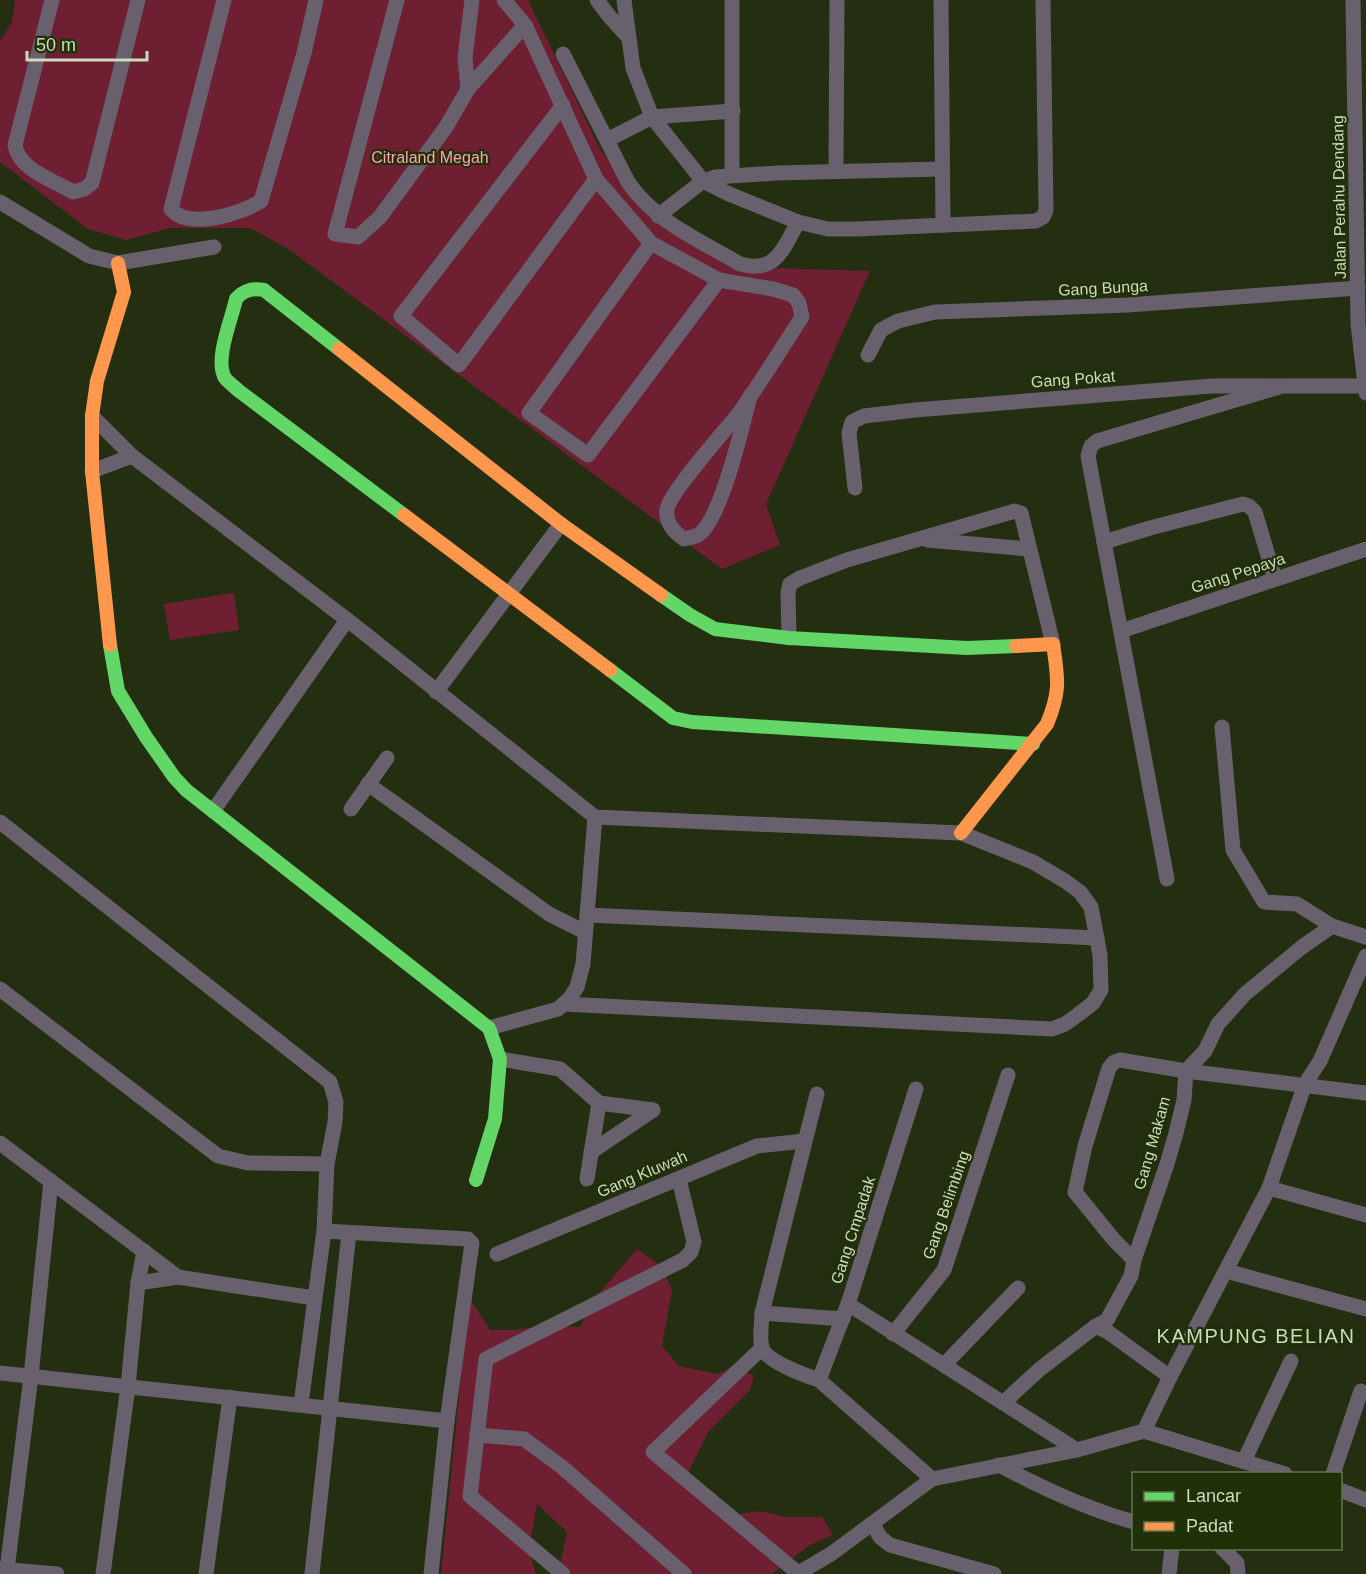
<svg xmlns="http://www.w3.org/2000/svg" width="1366" height="1574" font-family="Arial,sans-serif">
  <rect width="100%" height="100%" fill="#242f12"/>
  <g fill="#6e1f31">
    <path d="M 15,0 L 528,0 L 600,149 L 653,221 L 724,259 L 771,268 L 870,271 L 766,504 L 780,545 L 722,569 L 287,248 L 250,228 L 170,228 L 126,240 L 88,229 L 0,162 L 0,41 L 12,22 Z"/>
    <path d="M 234,593 L 239,630 L 170,640 L 164,604 Z"/>
    <path d="M 637,1249 L 661,1266 L 672,1290 L 662,1346 L 679,1366 L 717,1374 L 732,1367 L 754,1375 L 750,1390 L 708,1432 L 686,1477 L 733,1515 L 760,1511 L 787,1517 L 822,1517 L 833,1535 L 810,1545 L 772,1574 L 558,1574 L 567,1532 L 537,1504 L 529,1550 L 536,1574 L 441,1574 L 469,1297 L 490,1330 L 515,1330 L 549,1325 L 580,1327 L 595,1298 Z"/>
  </g>
  <g fill="none" stroke-linecap="round" stroke-linejoin="round">
    <g stroke="#68606d" stroke-width="15">
      <path d="M 52,0 L 15,145 C 19,170 53,180 73,192 L 84,189 L 92,183 L 138,0"/>
      <path d="M 224,0 L 171,209 C 188,230 241,214 261,201 L 304,53 L 316,0"/>
      <path d="M 397,0 L 335,234 L 358,237 L 380,217 L 446,127 L 468,89 L 525,25"/>
      <path d="M 504,0 L 525,25 L 596,179 L 651,243 L 719,280 L 773,289 L 793,295 L 799,303 L 802,317 C 781,349 761,382 739,413 C 725,431 670,492 667,509 C 665,523 674,532 684,539 C 688,538 694,537 698,535 C 721,521 743,424 750,396"/>
      <path d="M 597,0 L 609,16 L 628,37"/>
      <path d="M 624,0 L 633,68 L 652,117 L 703,181 L 729,194 L 798,222 L 828,229 L 858,229 L 1036,221 L 1043,217 L 1046,210 L 1043,0"/>
      <path d="M 941,0 L 943,225"/>
      <path d="M 1353,0 L 1358,324 L 1366,393"/>
      <path d="M 563,54 L 628,182 C 654,221 701,241 740,264 C 776,274 783,249 798,222"/>
      <path d="M 468,89 L 465,58 L 472,0"/>
      <path d="M 563,105 L 401,316 L 459,365 L 596,179"/>
      <path d="M 607,140 L 652,117 L 733,111"/>
      <path d="M 836,171 L 837,0"/>
      <path d="M 732,175 L 732,0"/>
      <path d="M 0,202 L 89,256 L 118,263 L 214,247"/>
      <path d="M 658,216 L 703,181 L 715,177 L 777,173 L 942,169"/>
      <path d="M 651,243 L 529,413 L 588,455 L 719,280"/>
      <path d="M 868,355 L 881,330 L 898,321 L 935,312 L 1128,305 L 1358,288"/>
      <path d="M 92,416 L 132,456 L 354,625 L 595,817 L 961,833 L 1033,862 L 1065,881 L 1080,892 L 1091,907 L 1100,955 L 1101,990 L 1093,1003 L 1079,1014 L 1065,1024 L 1052,1029 L 564,1004"/>
      <path d="M 92,471 L 132,456"/>
      <path d="M 855,488 L 849,433 L 852,422 L 864,416 L 915,410 L 1212,386 L 1365,386"/>
      <path d="M 927,540 L 1029,549"/>
      <path d="M 1104,542 L 1150,528 L 1243,504 L 1249,506 L 1255,512 L 1275,579"/>
      <path d="M 1121,631 L 1366,549"/>
      <path d="M 789,638 L 788,593 L 790,584 L 800,578 L 847,560 L 1015,511 L 1021,513 L 1053,644"/>
      <path d="M 436,692 L 561,524"/>
      <path d="M 1222,727 L 1233,850 L 1264,902 L 1297,904 L 1332,926"/>
      <path d="M 368,784 L 549,914 L 585,932"/>
      <path d="M 351,809 L 387,758"/>
      <path d="M 213,811 L 347,620"/>
      <path d="M 0,822 L 330,1082 L 336,1102 L 335,1122 L 327,1164 L 324,1231 L 301,1404"/>
      <path d="M 1167,879 L 1088,456 L 1091,446 L 1097,441 L 1279,387"/>
      <path d="M 587,915 L 1097,938"/>
      <path d="M 0,989 L 218,1156 L 248,1163 L 327,1164"/>
      <path d="M 489,1028 L 558,1009 L 570,998 L 577,987 L 583,964 L 595,817"/>
      <path d="M 500,1059 L 560,1069 L 599,1103 L 653,1110"/>
      <path d="M 817,1094 L 762,1313 C 762,1323 759,1338 762,1347 C 765,1361 807,1376 819,1380 L 932,1479"/>
      <path d="M 0,1143 L 178,1277 L 314,1298"/>
      <path d="M 591,1152 L 653,1110"/>
      <path d="M 587,1179 L 599,1103"/>
      <path d="M 1269,1188 L 1366,1215"/>
      <path d="M 324,1231 L 468,1239 L 472,1243 L 447,1421 L 431,1574"/>
      <path d="M 497,1254 L 757,1146 L 804,1141"/>
      <path d="M 1134,1260 L 1114,1240 L 1075,1192 L 1085,1146 L 1109,1068 L 1114,1062 L 1120,1060 L 1186,1071 L 1366,1093"/>
      <path d="M 1226,1271 L 1366,1309"/>
      <path d="M 138,1283 L 178,1277"/>
      <path d="M 848,1304 L 1077,1450"/>
      <path d="M 762,1313 L 843,1319"/>
      <path d="M 893,1334 L 944,1270 L 1008,1075"/>
      <path d="M 762,1348 L 653,1452 L 798,1573"/>
      <path d="M 944,1365 L 1018,1288"/>
      <path d="M 0,1373 L 447,1421"/>
      <path d="M 1170,1377 L 1108,1332 L 1096,1326 L 1107,1320 L 1131,1276 L 1134,1260 L 1167,1164 L 1176,1133 L 1184,1100 L 1186,1071 L 1205,1051 L 1218,1024 L 1245,994 L 1302,947 L 1332,926 L 1366,937"/>
      <path d="M 819,1380 L 848,1304 L 916,1089"/>
      <path d="M 1003,1403 L 1040,1369 L 1096,1326"/>
      <path d="M 1144,1431 L 1285,1474"/>
      <path d="M 477,1435 L 524,1439 L 562,1467 L 684,1574"/>
      <path d="M 1244,1461 L 1291,1361"/>
      <path d="M 999,1465 C 1042,1488 1086,1509 1134,1522"/>
      <path d="M 1333,1474 L 1361,1391"/>
      <path d="M 1340,1490 L 1366,1500"/>
      <path d="M 873,1524 L 880,1537 L 890,1545 L 994,1574"/>
      <path d="M 1222,1548 L 1237,1563 L 1238,1574"/>
      <path d="M 0,1569 L 57,1574"/>
      <path d="M 7,1570 L 31,1376 L 51,1181"/>
      <path d="M 103,1574 L 128,1386 L 138,1283 L 144,1251"/>
      <path d="M 206,1574 L 230,1397"/>
      <path d="M 312,1574 L 349,1233"/>
      <path d="M 563,1574 L 470,1496 L 486,1359 L 683,1260 L 691,1252 L 694,1242 L 679,1179"/>
      <path d="M 797,1574 L 831,1554 L 932,1479 L 1077,1450 L 1144,1431 L 1170,1377 L 1269,1188 L 1305,1084 L 1320,1061 L 1366,956"/>
      <path d="M 1169,1574 L 1172,1548"/>
    </g>
    <g stroke="#63d668" stroke-width="14">
      <path d="M 339,349 L 264,290 C 252,288 244,290 236,299 C 232,318 214,360 225,378 C 229,383 235,387 239,391 L 404,515"/>
      <path d="M 661,595 L 690,615 L 715,629 L 789,638 L 967,648 L 1016,646"/>
      <path d="M 110,645 L 118,691 L 146,737 L 174,777 L 186,790 L 489,1028 L 500,1059 L 495,1119 L 476,1180"/>
      <path d="M 610,670 L 673,718 L 692,722 L 1033,744"/>
    </g>
    <g stroke="#ff974d" stroke-width="14">
      <path d="M 339,349 L 561,524 L 661,595"/>
      <path d="M 404,515 L 610,670"/>
      <path d="M 110,645 L 92,471 L 92,416 L 97,381 L 124,292 L 118,263"/>
      <path d="M 961,833 L 1047,724 C 1061,690 1058,679 1053,644 L 1016,646"/>
    </g>
  </g>
  <g text-anchor="middle" dominant-baseline="central" stroke-width="4.5" stroke-linejoin="round" paint-order="stroke">
    <g font-size="16" fill="#ffa2b1" stroke="#203008">
      <text x="430" y="157">Citraland Megah</text>
    </g>
    <g font-size="16" fill="#ccdabe" stroke="#203008">
      <text transform="translate(1339 197) rotate(-91)">Jalan Perahu Dendang</text>
      <text transform="translate(1103 288) rotate(-3)">Gang Bunga</text>
      <text transform="translate(1073 379) rotate(-4)">Gang Pokat</text>
      <text transform="translate(1238 573) rotate(-18)">Gang Pepaya</text>
      <text transform="translate(1152 1143) rotate(-74)">Gang Makam</text>
      <text transform="translate(642 1174) rotate(-23)">Gang Kluwah</text>
      <text transform="translate(946 1205) rotate(-71)">Gang Belimbing</text>
      <text transform="translate(853 1230) rotate(-72)">Gang Cmpadak</text>
    </g>
    <g font-size="20" letter-spacing="1.5" fill="#ccdabe" stroke="#203008">
      <text x="1256" y="1336">KAMPUNG BELIAN</text>
    </g>
  </g>
  <rect x="1132" y="1472" width="210" height="78" fill="#203008" stroke="#657451" stroke-width="1.5"/>
  <rect x="1144" y="1492" width="30" height="9" fill="#63d668" stroke="#657451" stroke-width="1.5"/>
  <text x="1186" y="1502" font-size="18" fill="#ccdabe">Lancar</text>
  <rect x="1144" y="1522" width="30" height="9" fill="#ff974d" stroke="#657451" stroke-width="1.5"/>
  <text x="1186" y="1532" font-size="18" fill="#ccdabe">Padat</text>
  <path d="M27 51v9h120v-9" fill="none" stroke="#ccdabe" stroke-width="3"/>
  <text x="36" y="51" font-size="18" fill="#ccdabe" stroke="#203008" stroke-width="4.5" paint-order="stroke">50 m</text>
</svg>
